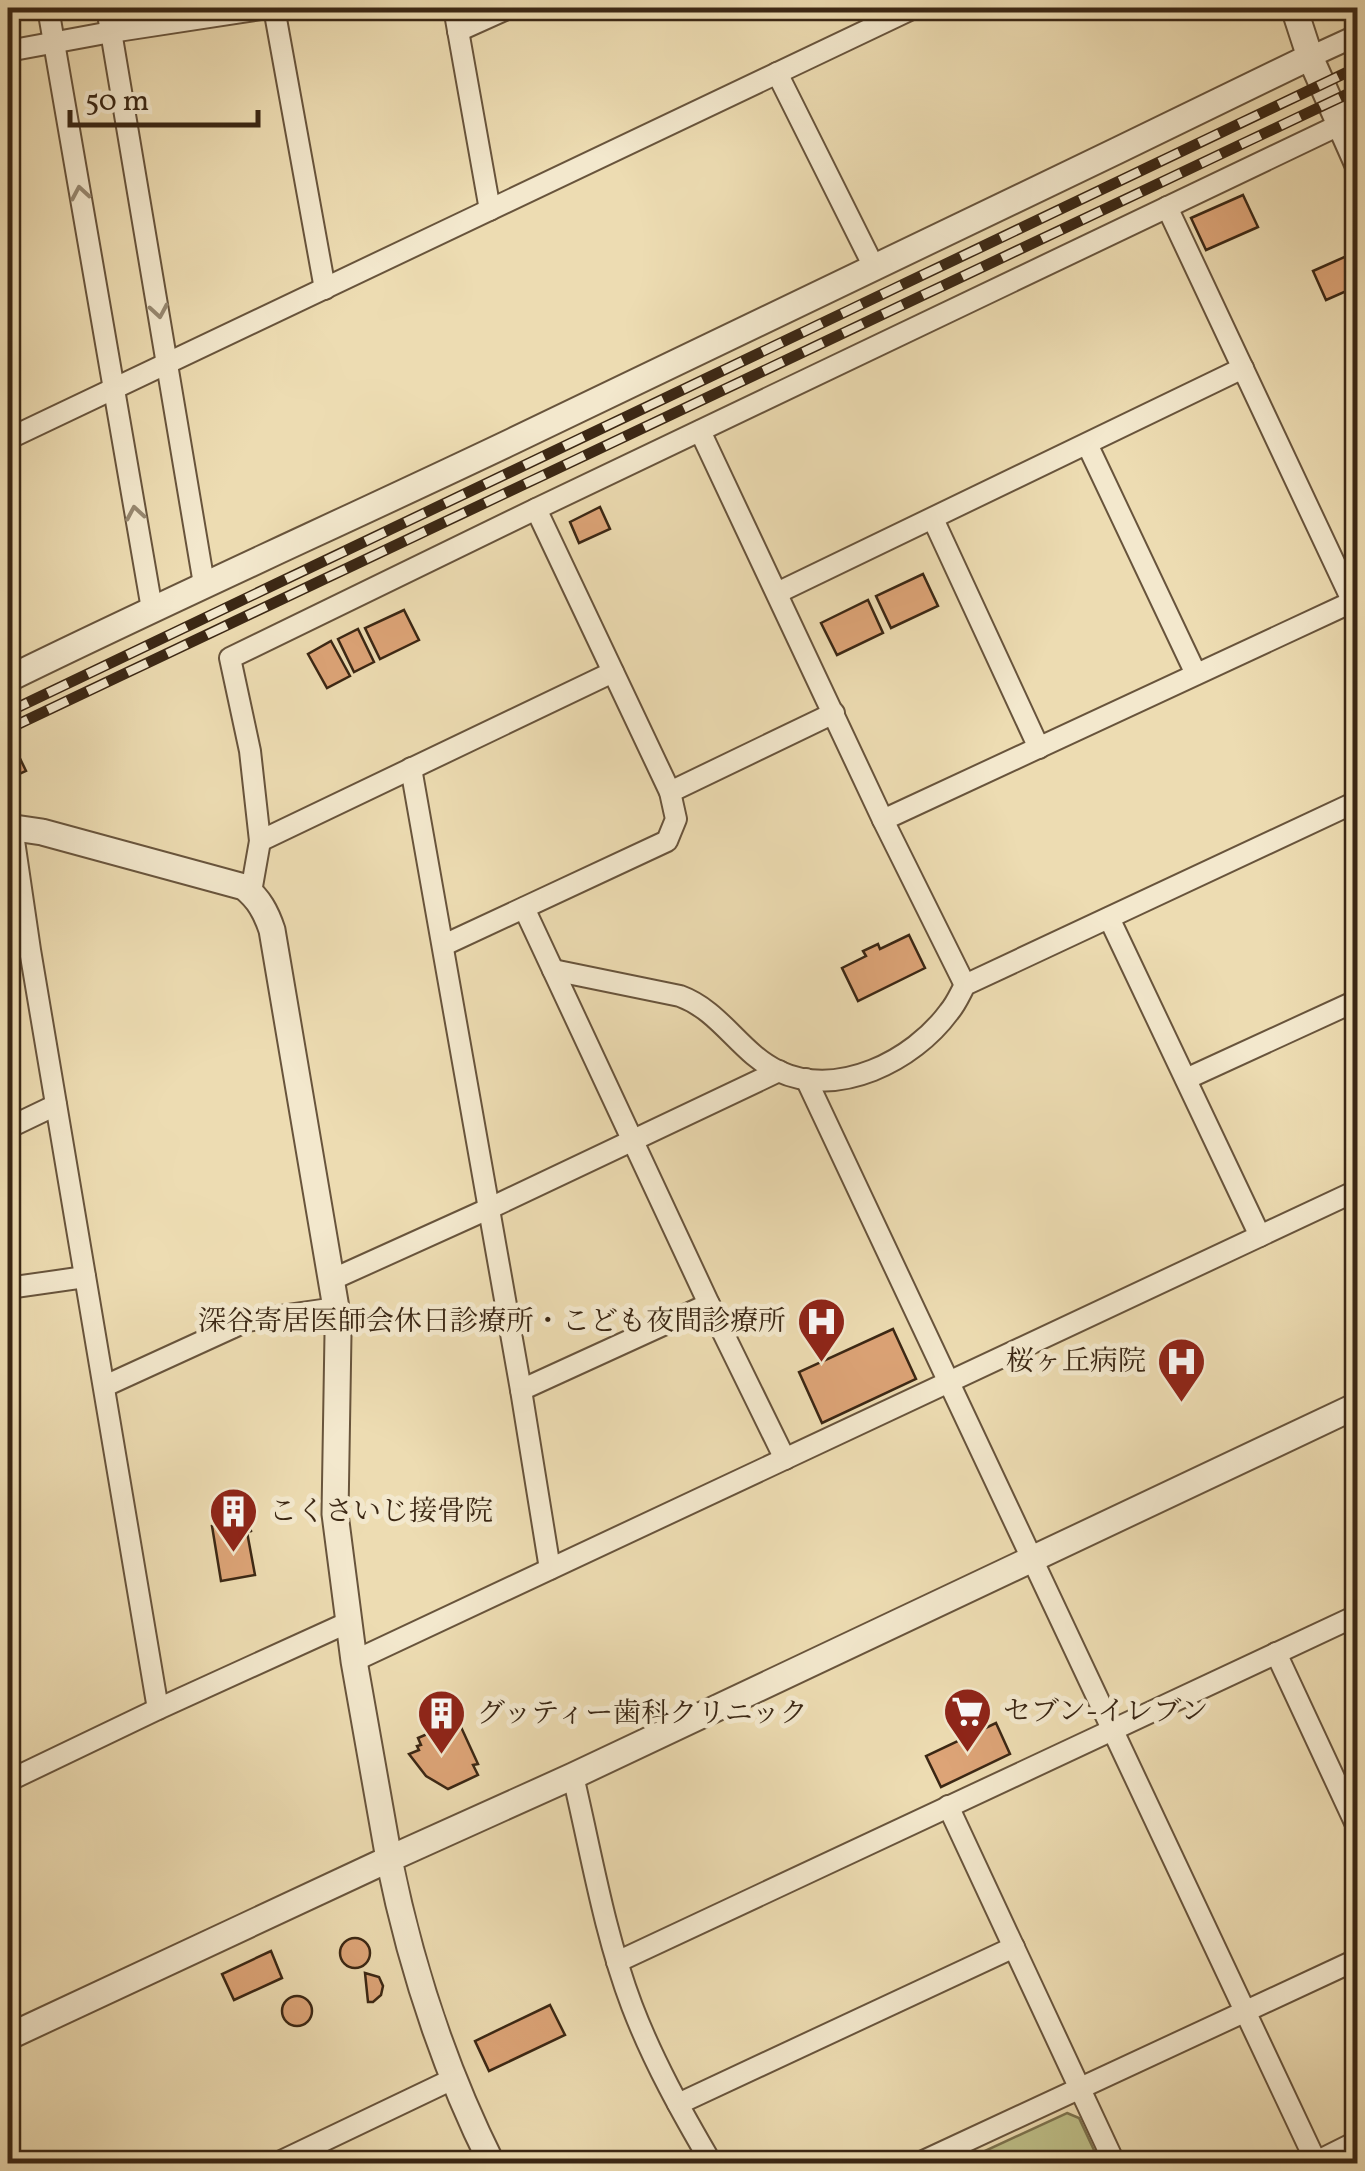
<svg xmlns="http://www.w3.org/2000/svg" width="1365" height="2171" font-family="Vollkorn,'Noto Serif JP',serif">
  <rect width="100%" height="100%" fill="#eddcb2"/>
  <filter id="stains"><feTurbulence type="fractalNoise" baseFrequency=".002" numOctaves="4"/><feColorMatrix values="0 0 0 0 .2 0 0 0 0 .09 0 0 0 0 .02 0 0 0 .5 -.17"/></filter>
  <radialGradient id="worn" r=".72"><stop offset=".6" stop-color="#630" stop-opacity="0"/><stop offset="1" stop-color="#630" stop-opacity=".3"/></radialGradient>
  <path fill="#bebf88" stroke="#7c734e" stroke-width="2.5" d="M 1067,2113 L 1079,2118 L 1100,2163 L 959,2163 Z"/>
  <g fill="#dda477" stroke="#3b2714" stroke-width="2.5">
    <path d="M 1243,195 L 1258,227 L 1206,250 L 1191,218 Z"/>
    <path d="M 1358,251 L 1358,286 L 1326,300 L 1313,271 Z"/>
    <path d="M 600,507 L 610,529 L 579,543 L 570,522 Z"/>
    <path d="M 923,574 L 938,606 L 891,628 L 876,596 Z"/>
    <path d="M 868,600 L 883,633 L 837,655 L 821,623 Z"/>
    <path d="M 404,610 L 419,640 L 380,659 L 365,628 Z"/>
    <path d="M 358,629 L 374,662 L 354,672 L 338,639 Z"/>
    <path d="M 331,641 L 350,676 L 327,688 L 308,654 Z"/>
    <path d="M 15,748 L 26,771 L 8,779 L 8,751 Z"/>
    <path d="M 909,935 L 925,968 L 858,1001 L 842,968 L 866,956 L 863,951 L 878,944 L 880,949 Z"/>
    <path d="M 893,1329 L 916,1379 L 822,1423 L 799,1372 Z"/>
    <path d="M 249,1520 L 251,1531 L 247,1532 L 255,1575 L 221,1581 L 212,1526 Z"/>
    <path d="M 455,1722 L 458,1728 L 461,1727 L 478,1764 L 473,1765 L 478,1775 L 448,1789 L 426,1776 L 409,1754 L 419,1750 L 417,1746 L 421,1745 L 418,1738 Z"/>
    <path d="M 996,1723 L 1010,1754 L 941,1787 L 926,1756 Z"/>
    <circle cx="355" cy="1953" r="15"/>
    <path d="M 271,1951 L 282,1978 L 234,2000 L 222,1974 Z"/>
    <path d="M 365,1973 L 379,1977 L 383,1986 L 381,1995 L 373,2002 L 368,2002 Z"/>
    <circle cx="297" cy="2011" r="15"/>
    <path d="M 550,2005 L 565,2035 L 489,2071 L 475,2041 Z"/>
  </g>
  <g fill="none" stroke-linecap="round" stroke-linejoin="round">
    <defs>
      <g id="minor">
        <path d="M 48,8 L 152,609"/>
        <path d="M 107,8 L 204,584"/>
        <path d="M 274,8 L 325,289"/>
        <path d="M 454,8 L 490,210"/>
        <path d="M 458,31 L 509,8"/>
        <path d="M 8,51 L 111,32 L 268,8"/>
        <path d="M 1310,57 L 1358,35"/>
        <path d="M 777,73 L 875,269"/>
        <path d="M 1167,207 L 1357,611"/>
        <path d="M 700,431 L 883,820 L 965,985"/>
        <path d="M 8,439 L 914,8"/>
        <path d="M 1087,444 L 1196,674"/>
        <path d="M 933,519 L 1039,748"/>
        <path d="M 777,593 L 1243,368"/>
        <path d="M 411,768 L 521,1390 L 550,1569"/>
        <path d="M 670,792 L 834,713"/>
        <path d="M 883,820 L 1352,602"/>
        <path d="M 12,827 L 30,950 L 158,1709"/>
        <path d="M 260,841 L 613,672"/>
        <path d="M 251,892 L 260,841 L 250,751 L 230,658 L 536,509 L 1358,116"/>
        <path d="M 524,908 L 709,1304 L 785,1459"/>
        <path d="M 1109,918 L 1260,1236"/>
        <path d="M 444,945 L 667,841 L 676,819 L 670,792 L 536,509"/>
        <path d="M 553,970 L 680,996 C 721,1011 740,1053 778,1071 C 838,1099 913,1061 949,1012 C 956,1004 960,994 965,985 L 1358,801"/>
        <path d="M 806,1079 L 1317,2164"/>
        <path d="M 1186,1079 L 1358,1000"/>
        <path d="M 8,1128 L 56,1105"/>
        <path d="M 331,1280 L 488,1209 L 779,1071"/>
        <path d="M 8,1288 L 85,1277"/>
        <path d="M 105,1386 L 247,1321 L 336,1308"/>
        <path d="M 521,1390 L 709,1304"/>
        <path d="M 1276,1653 L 1358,1829"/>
        <path d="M 354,1661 L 1358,1190"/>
        <path d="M 573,1776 C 591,1852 604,1932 632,2006 C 653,2061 682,2113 712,2164"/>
        <path d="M 8,1781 L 158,1709 L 349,1622"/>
        <path d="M 948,1806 L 1115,2164"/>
        <path d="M 617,1962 L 1358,1615"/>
        <path d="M 678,2104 L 1014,1947"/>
        <path d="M 1316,2162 L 1358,2141"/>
        <path d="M 275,2164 L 455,2078"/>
        <path d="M 917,2164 L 1358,1959"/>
      </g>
      <g id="tertiary">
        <path d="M 1294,8 L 1310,57 L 1358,165"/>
        <path d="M 8,679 C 175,597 345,521 513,441 C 780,314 1045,186 1310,57"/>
        <path d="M 8,827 L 42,832 L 244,887 C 259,899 266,912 272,930 L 336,1308 L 338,1334 L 335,1514 L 354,1661 L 389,1859 L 8,2037"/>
        <path d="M 492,2164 C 444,2068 410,1963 389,1859 L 573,1776 L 1358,1405"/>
      </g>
    </defs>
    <use href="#minor" stroke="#68543c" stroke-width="24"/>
    <use href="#tertiary" stroke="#68543c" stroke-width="29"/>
    <use href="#minor" stroke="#f3e8cd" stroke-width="20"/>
    <use href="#tertiary" stroke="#f3e8cd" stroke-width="25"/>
    <defs>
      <g id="rail">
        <path d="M 8,712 L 1358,67"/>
        <path d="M 8,729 L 1358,89"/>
      </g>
    </defs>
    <use href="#rail" stroke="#3b2714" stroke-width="11"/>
    <use href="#rail" stroke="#f3e8cd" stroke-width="8" stroke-dasharray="22" stroke-linecap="butt"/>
  </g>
  <defs><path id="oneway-chevron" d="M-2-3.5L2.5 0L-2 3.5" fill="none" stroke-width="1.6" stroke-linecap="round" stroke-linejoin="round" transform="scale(2.5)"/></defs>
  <g stroke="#978870">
    <use href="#oneway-chevron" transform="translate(80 193) rotate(-100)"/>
    <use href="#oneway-chevron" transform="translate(159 311) rotate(80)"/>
    <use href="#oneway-chevron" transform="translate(135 513) rotate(-100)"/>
  </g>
  <defs>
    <symbol id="hospital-pin" viewBox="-11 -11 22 30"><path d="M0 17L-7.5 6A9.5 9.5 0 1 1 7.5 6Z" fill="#8f2418" stroke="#f3e8cd"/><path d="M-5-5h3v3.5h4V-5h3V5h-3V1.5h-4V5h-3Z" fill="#fff"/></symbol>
    <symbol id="building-pin" viewBox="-11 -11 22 30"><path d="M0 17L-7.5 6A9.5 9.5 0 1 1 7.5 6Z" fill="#8f2418" stroke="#f3e8cd"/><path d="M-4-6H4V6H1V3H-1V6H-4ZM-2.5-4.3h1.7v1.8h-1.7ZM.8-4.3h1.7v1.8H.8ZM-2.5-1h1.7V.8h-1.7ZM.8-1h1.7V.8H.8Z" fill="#fff"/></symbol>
    <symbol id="supermarket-pin" viewBox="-11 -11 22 30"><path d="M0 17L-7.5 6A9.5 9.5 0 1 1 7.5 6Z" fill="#8f2418" stroke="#f3e8cd"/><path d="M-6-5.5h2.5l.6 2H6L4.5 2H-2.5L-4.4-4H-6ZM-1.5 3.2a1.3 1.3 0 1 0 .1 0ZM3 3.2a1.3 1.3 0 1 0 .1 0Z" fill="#fff"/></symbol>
  </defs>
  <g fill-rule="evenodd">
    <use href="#hospital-pin" x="794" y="1294" width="55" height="75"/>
    <use href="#hospital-pin" x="1154" y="1334" width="55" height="75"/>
    <use href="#building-pin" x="206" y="1484" width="55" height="75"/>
    <use href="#supermarket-pin" x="940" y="1684" width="55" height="75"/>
    <use href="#building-pin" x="414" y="1686" width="55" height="75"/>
  </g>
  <g text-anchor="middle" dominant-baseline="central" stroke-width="10" stroke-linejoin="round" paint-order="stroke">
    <g font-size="28" fill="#3b2714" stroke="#f3e8cd" text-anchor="start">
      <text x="786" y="1322" text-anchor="end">深谷寄居医師会休日診療所・こども夜間診療所</text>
      <text x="1146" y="1362" text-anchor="end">桜ヶ丘病院</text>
      <text x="269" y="1512">こくさいじ接骨院</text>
      <text x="1003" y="1712">セブン-イレブン</text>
      <text x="477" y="1714">グッティー歯科クリニック</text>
    </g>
  </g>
  <rect width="1365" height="2171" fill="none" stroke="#eddcb2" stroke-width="40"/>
  <rect x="10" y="10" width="1345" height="2151" fill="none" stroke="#3b2714" stroke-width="5"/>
  <rect x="20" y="20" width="1325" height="2131" fill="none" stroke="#3b2714" stroke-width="2.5"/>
  <path d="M70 110v15h188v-15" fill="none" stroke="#3b2714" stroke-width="5"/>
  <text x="85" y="110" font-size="30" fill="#3b2714" stroke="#f3e8cd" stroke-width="8" paint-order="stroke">50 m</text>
  <rect width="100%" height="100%" filter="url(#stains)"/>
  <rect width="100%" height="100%" fill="url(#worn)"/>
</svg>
